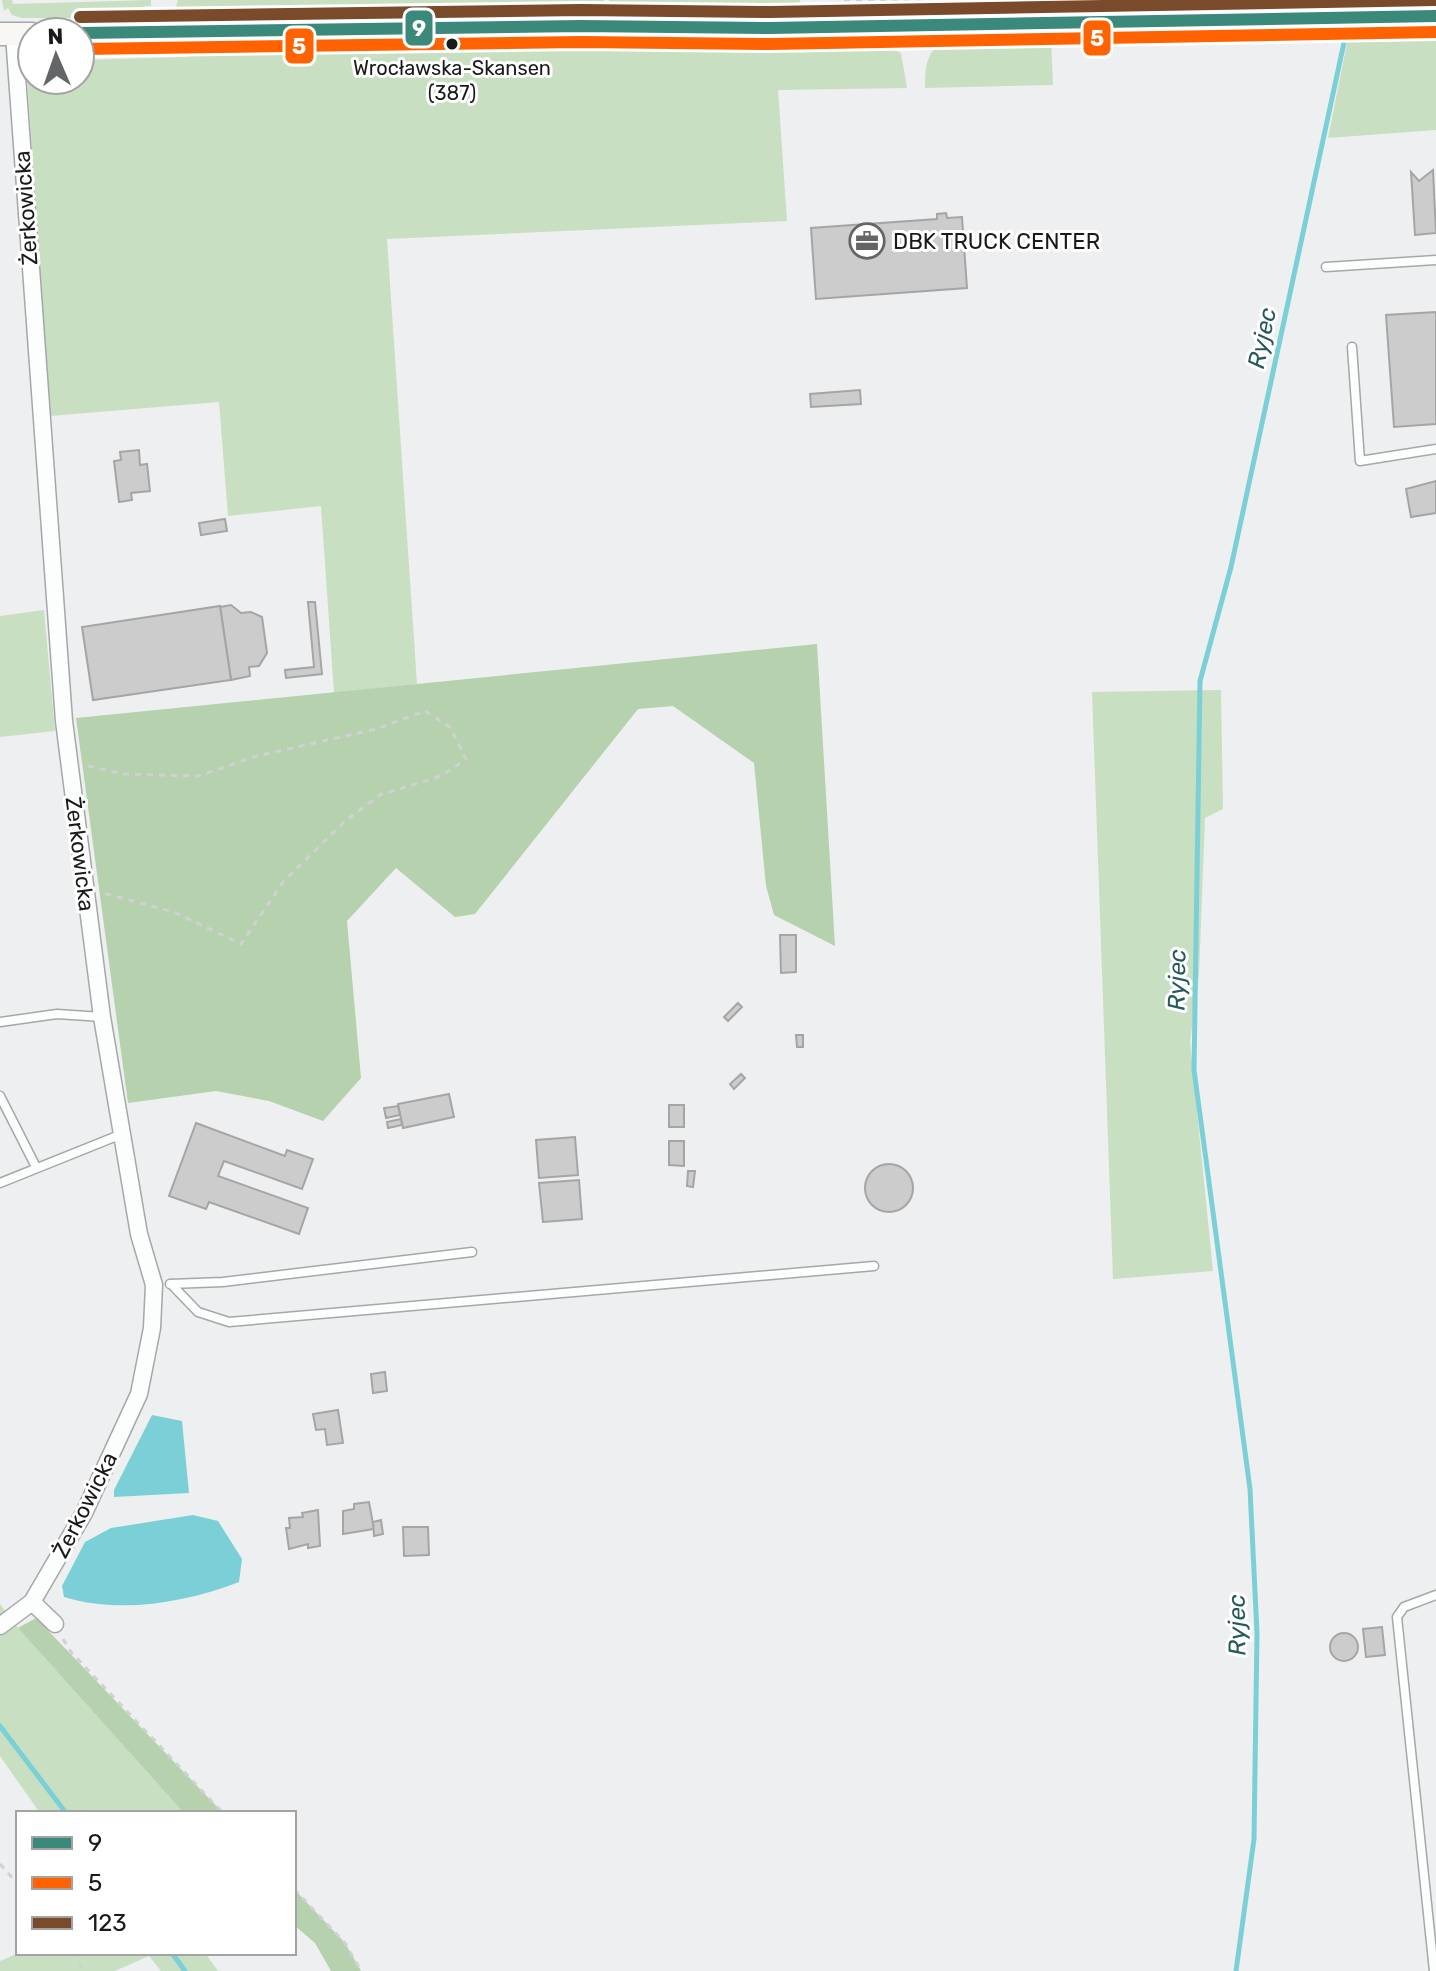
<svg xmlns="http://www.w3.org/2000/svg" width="1436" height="1971" font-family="Rubik,sans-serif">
  <rect width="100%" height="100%" fill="#eeeff0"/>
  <g fill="#c8dfc2">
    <path d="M 2,0 L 12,0 L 13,4 L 151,0 L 151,6 L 145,6 L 132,18 L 22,18 L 12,15 L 8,8 L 4,11 Z"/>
    <path d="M 178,0 L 604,0 L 604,3 L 552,12 L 269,16 L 197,16 L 182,12 L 176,6 Z"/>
    <path d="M 609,0 L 800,0 L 799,6 L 792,10 L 703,10 L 609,3 Z"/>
    <path d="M 1328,2 L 1328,5 L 1202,4 Z"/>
    <path d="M 1175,5 L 1169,7 L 1079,7 Z"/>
    <path d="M 1349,33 L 1436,33 L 1436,130 L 1328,138 Z"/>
    <path d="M 553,37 L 774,44 L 877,41 L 901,53 L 907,88 L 778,90 L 787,221 L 387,239 L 417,684 L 334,693 L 321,506 L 228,516 L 219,402 L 50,416 L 26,61 L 32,61 L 32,80 L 80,80 L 80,60 L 182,57 L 366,39 L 427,46 L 429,51 L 492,51 L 529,42 L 551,42 Z"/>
    <path d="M 1051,38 L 1053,85 L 925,88 C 925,63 927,46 953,39 Z"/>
    <path d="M 44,610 L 55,731 L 0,737 L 0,616 Z"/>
    <path d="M 1221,690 L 1223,809 L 1205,818 L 1199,974 L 1190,1042 L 1213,1271 L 1113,1279 L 1092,692 Z"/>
    <path d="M 0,1604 L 18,1628 L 184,1813 L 40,1813 L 0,1756 Z"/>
    <path d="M 19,1953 L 205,1953 L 218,1971 L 161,1971 L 149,1956 L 115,1971 L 0,1971 L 0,1961 Z"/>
  </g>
  <g fill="#b5d1ae">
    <path d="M 817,644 L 835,946 L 774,915 L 766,886 L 754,763 L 673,706 L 638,709 L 475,914 L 455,917 L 396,868 L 347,921 L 361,1078 L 323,1121 L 269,1101 L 216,1091 L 128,1103 L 76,718 Z"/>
    <path d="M 36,1618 L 223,1813 L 184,1813 L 18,1628 Z"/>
    <path d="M 294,1889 L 345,1943 L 361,1971 L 331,1971 L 315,1943 L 294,1925 Z"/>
  </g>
  <g fill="#7bd0d7">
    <path d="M 152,1415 L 182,1421 L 189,1493 L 114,1497 L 114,1490 Z"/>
    <path d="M 193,1515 L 218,1521 L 242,1559 L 239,1582 C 185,1603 119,1614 64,1597 L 62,1586 L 85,1542 L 111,1528 Z"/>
  </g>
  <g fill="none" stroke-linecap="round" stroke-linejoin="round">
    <g stroke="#7bd0d7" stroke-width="5">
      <path d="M 1342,0 L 1343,11"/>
      <path d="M 0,1726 L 66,1813"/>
      <path d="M 172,1953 L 185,1971"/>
      <path d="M 1236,1971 L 1254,1839 L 1257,1633 L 1250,1489 L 1194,1070 L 1200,681 L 1231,567 L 1345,38 L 1344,25"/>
    </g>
  </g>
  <g fill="#cdcccd" stroke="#a5a5a5" stroke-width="2">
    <path d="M 1433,170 L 1436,233 L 1415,235 L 1411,172 L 1419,181 Z"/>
    <path d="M 946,213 L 947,218 L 962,217 L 967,288 L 816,299 L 811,228 L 937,219 L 937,214 Z"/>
    <path d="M 1436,312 L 1436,424 L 1394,427 L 1386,315 Z"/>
    <path d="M 860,390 L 861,404 L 811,407 L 810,394 Z"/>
    <path d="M 139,450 L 140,465 L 147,464 L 150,491 L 131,493 L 132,500 L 119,502 L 114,461 L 121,460 L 120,452 Z"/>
    <path d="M 1436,481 L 1436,513 L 1411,517 L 1406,489 Z"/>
    <path d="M 225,519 L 227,531 L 201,535 L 199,523 Z"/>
    <path d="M 308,602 L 315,602 L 322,674 L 286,678 L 285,670 L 314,667 Z"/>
    <path d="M 231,605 L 241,613 L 251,612 L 262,617 L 267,653 L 259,666 L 249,667 L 250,676 L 231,680 L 220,607 Z"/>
    <path d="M 220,606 L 231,680 L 93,700 L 82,627 Z"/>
    <path d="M 780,935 L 796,935 L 796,972 L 781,973 Z"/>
    <path d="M 738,1003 L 742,1007 L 728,1021 L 724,1017 Z"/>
    <path d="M 796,1035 L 803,1035 L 803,1047 L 797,1047 Z"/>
    <path d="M 741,1074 L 745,1078 L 734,1089 L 730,1084 Z"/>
    <path d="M 449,1094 L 454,1117 L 403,1128 L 398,1104 Z"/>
    <rect x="669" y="1105" width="15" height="22"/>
    <path d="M 398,1106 L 400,1115 L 386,1118 L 384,1108 Z"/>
    <path d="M 401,1119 L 402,1125 L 388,1128 L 387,1122 Z"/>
    <path d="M 196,1123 L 285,1156 L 287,1150 L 313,1159 L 302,1189 L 224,1161 L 218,1176 L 308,1208 L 299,1234 L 209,1202 L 206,1209 L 169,1196 Z"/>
    <path d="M 575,1137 L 578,1175 L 539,1178 L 536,1140 Z"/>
    <path d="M 669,1141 L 684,1141 L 684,1166 L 669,1165 Z"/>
    <circle cx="889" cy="1188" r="24"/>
    <path d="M 688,1171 L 695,1171 L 693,1187 L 687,1186 Z"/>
    <path d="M 579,1180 L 582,1219 L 543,1222 L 539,1183 Z"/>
    <path d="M 385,1372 L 387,1391 L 373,1393 L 371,1374 Z"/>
    <path d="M 338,1410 L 343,1443 L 327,1445 L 325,1429 L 316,1430 L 313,1414 Z"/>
    <path d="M 369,1502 L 374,1529 L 343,1534 L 343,1511 L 354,1509 L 354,1504 Z"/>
    <path d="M 318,1510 L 320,1546 L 308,1548 L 308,1544 L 289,1549 L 286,1528 L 290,1528 L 289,1518 L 303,1517 L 302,1513 Z"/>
    <path d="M 381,1520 L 383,1534 L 374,1536 L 373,1522 Z"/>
    <path d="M 403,1527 L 428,1527 L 429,1555 L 404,1556 Z"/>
    <path d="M 1382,1627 L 1385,1655 L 1366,1657 L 1363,1629 Z"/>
    <circle cx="1344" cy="1647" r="14"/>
  </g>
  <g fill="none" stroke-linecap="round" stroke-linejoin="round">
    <defs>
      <g id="service">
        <path d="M 1062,0 L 1063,19"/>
        <path d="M 1189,0 L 1189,19"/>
        <path d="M 1326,267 L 1436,260"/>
        <path d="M 1352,347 L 1360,461 L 1436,449"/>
        <path d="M 0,1022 L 57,1014 L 102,1017"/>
        <path d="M 0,1096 L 36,1167"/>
        <path d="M 0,1183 L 122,1134"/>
        <path d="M 170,1284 L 223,1282 L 472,1252"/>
        <path d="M 171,1284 L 198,1312 L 229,1322 L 874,1266"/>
        <path d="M 1434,1971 L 1397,1617 L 1404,1607 L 1436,1595"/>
      </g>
      <g id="minor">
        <path d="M 32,1602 L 55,1624"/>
        <path d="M 0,1626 L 32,1602 L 84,1513 L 139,1394 L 152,1328 L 154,1285 L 139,1234 L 102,1017 L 64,721 L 14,35"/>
      </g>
      <g id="secondary">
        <path d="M 80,33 L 581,26 L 770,28 L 1436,16"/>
        <path d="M 0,34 L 32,34"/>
      </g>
    </defs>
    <use href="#service" stroke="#a6a7a8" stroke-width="11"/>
    <use href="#minor" stroke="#a6a7a8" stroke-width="19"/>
    <use href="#secondary" stroke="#a6a7a8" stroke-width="25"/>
    <g stroke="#d1d1d2" stroke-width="3" stroke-dasharray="6 6" stroke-linecap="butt">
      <path d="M 844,0 L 946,0"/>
      <path d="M 988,0 L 1049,2"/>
      <path d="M 1073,2 L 1145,0"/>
      <path d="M 88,766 L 124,774 L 198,776 L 257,756 L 376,729 L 425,711 L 450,727 L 466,759 L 441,776 L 380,795 L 344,822 L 283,882 L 241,944 L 174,912 L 103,893"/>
      <path d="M 63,1639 L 71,1652 L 223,1813"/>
      <path d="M 0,1864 L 18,1884"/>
      <path d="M 294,1889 L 345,1943 L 361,1971"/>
      <path d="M 72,1953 L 84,1971"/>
    </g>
    <use href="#service" stroke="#fcfdfd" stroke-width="8"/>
    <use href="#minor" stroke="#fcfdfd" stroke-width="16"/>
    <use href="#secondary" stroke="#f8f7f4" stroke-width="22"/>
    <defs>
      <path id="bus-1" d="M 80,33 L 581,26 L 770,28 L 1436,16"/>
      <path id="bus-2" d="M 80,49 L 581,42 L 770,44 L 1436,32"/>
      <path id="bus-3" d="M 80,17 L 581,10 L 770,12 L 1436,0"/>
    </defs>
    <use href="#bus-1" stroke="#fff" stroke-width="18"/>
    <use href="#bus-2" stroke="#fff" stroke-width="18"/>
    <use href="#bus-3" stroke="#fff" stroke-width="18"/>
    <use href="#bus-1" stroke="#3b897b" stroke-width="12"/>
    <use href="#bus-2" stroke="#ff6200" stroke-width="12"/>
    <use href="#bus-3" stroke="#7a4b2a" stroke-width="12"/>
  </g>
  <defs>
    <symbol id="office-ring" viewBox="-11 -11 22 22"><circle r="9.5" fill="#fff" stroke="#646566" stroke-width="1.5"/><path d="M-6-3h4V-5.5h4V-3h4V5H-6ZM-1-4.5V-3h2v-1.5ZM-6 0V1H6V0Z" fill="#646566"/></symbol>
  </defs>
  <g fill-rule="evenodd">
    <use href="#office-ring" x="847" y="221" width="40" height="40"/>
  </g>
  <circle fill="#1a1a1b" stroke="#fff" stroke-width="3" cx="452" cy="44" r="7"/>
  <g text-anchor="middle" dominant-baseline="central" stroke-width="6" stroke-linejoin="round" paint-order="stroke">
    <g font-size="20" fill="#1a1a1b" stroke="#fff">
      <text x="452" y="68">Wrocławska-Skansen<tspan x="452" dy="25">(387)</tspan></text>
    </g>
    <g font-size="22" fill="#1a1a1b" stroke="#fff">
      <text transform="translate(26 208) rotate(-94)">Żerkowicka</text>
      <text transform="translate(80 854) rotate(83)">Żerkowicka</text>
      <text transform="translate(85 1505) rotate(-63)">Żerkowicka</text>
    </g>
    <g font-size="22" fill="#1a1a1b" stroke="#fff" text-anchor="start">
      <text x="893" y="241">DBK TRUCK CENTER</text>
    </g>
    <g font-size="24" font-style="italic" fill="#26595d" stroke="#fff">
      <text transform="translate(1262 338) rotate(-78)">Ryjec</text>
      <text transform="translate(1177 980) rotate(-89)">Ryjec</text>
      <text transform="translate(1237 1625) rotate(-91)">Ryjec</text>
    </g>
  </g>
  <g stroke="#fff" stroke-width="3">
    <rect x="404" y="9" width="30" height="38" rx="8" fill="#3b897b"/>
    <rect x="1082" y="19" width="30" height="38" rx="8" fill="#ff6200"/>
    <rect x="284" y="27" width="31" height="38" rx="8" fill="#ff6200"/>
  </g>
  <g font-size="22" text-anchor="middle" font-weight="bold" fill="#fff">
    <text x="419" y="36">9</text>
    <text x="1097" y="46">5</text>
    <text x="299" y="54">5</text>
  </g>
  <rect x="16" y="1811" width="280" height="144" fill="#ffffff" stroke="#a3a3a4" stroke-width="2"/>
  <rect x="32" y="1837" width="40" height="12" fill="#3b897b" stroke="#a3a3a4" stroke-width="2"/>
  <text x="88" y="1851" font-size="24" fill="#1a1a1b">9</text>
  <rect x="32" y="1877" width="40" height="12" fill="#ff6200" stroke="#a3a3a4" stroke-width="2"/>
  <text x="88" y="1891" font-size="24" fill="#1a1a1b">5</text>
  <rect x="32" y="1917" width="40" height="12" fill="#7a4b2a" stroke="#a3a3a4" stroke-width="2"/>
  <text x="88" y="1931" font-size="24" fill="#1a1a1b">123</text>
  <g transform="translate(56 56) rotate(358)"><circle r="38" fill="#ffffff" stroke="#a3a3a4" stroke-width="2"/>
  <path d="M0-6L14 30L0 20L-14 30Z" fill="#646566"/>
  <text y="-12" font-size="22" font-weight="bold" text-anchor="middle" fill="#1a1a1b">N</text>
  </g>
</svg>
